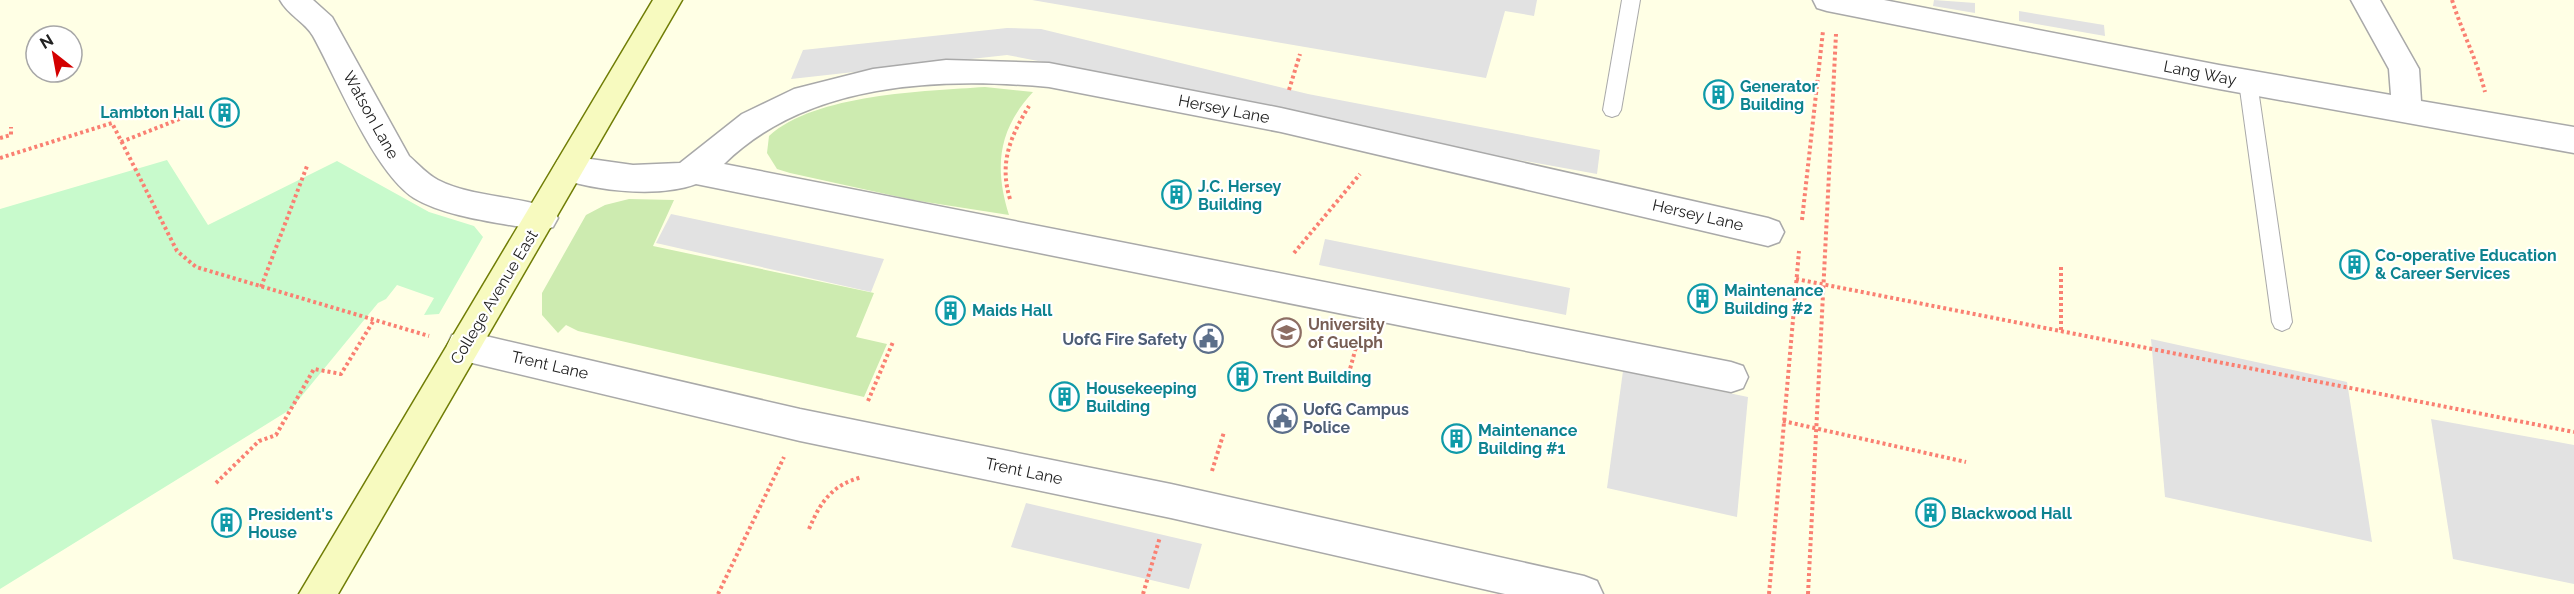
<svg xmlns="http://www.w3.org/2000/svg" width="2574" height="594" font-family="Raleway,sans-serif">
  <rect width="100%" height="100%" fill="#f2efe9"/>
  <path fill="#ffffe5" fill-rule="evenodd" d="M 0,0 L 2574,0 L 2574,594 L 0,594 ZM 36,36 L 72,36 L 72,72 L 36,72 Z"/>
  <g fill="#cdebb0">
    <path d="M 985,87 L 1033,92 C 998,130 994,167 1009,215 L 913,200 L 790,173 L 777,169 L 767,153 L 769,136 C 815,94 925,91 985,87 Z"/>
    <path d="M 629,199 L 674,200 L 653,246 L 874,293 L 856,337 L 887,344 L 864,397 L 578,331 L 566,325 L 558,333 L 542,315 L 542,293 L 586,215 L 605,205 Z"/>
  </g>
  <path fill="#c8facc" d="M 167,160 L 208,225 L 337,161 L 429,212 L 474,226 L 483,237 L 439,314 L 424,315 L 434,298 L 397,285 L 386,299 L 378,303 L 291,409 L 0,589 L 0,209 Z"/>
  <g fill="#e2e2e2">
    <path d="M 1032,0 L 1537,0 L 1534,16 L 1505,11 L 1486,78 Z"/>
    <path d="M 1934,0 L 1975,3 L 1975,13 L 1933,6 Z"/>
    <path d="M 2019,11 L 2104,25 L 2105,36 L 2019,21 Z"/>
    <path d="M 1007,28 L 1041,29 L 1308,94 L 1600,150 L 1597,174 L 1287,118 L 1220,96 L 1007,55 L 791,79 L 803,50 Z"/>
    <path d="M 671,214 L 884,259 L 871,292 L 656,243 Z"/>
    <path d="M 1325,239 L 1570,288 L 1566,315 L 1319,265 Z"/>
    <path d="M 2151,339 L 2347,382 L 2372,542 L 2165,497 Z"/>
    <path d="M 1623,371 L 1748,397 L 1737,517 L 1607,488 Z"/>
    <path d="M 2431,419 L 2574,445 L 2574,584 L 2453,559 Z"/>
    <path d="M 1026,503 L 1202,544 L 1189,589 L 1011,547 Z"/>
  </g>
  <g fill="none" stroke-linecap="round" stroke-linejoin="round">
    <defs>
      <g id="service">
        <path d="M 1622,0 L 1640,0 L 1621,110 L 1618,115 L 1612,117 L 1606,115 L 1603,110 Z"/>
        <path d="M 2248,75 L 2254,77 L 2257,82 L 2292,322 L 2289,328 L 2282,331 L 2275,328 L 2272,322 L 2239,82 L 2242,77 Z"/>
      </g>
      <g id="minor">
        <path d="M 280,0 L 313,0 L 332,17 L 409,156 C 418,164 428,175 438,180 C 471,197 518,196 553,209 L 558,218 L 553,227 L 542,231 C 504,223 447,218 414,198 C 374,172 338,81 313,36 C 305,22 288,15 280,0 Z"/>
        <path d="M 1813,0 L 1884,0 L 2219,65 L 2391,95 L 2389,69 L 2351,0 L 2380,0 L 2419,69 L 2421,101 L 2574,127 L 2574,153 L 2219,89 L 1827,11 L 1817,8 Z"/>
        <path d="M 946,60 L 1049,63 L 1281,108 L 1768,218 L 1779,222 L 1784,232 L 1779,242 L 1768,246 L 1281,132 L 1049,87 C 939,77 807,82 724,164 L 1731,362 L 1743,366 L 1748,377 L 1743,388 L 1731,392 L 696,184 C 658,198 597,191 558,178 L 553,169 L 558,160 L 569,156 L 633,165 L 680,163 L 742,114 L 794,89 L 873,69 Z"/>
        <path d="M 464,331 L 800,409 L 1171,484 L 1584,576 L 1597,581 L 1603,594 L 1505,594 L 1171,518 L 800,441 L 464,361 L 452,357 L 447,346 L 452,335 Z"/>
      </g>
      <path id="secondary" d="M 653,0 L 682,0 L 338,594 L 299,594 Z"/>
    </defs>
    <use href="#service" stroke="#a9a9a9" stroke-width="2"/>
    <use href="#minor" stroke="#a9a9a9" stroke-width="3"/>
    <use href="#secondary" stroke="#707d05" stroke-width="3"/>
    <g stroke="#fa8072" stroke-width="4" stroke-dasharray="3 3" stroke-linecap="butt">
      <path d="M 2452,0 C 2462,32 2477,60 2485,92"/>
      <path d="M 1289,90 L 1300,54"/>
      <path d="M 0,138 L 11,135 L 11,127"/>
      <path d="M 121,142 L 182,118"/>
      <path d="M 0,158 L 112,123 L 177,251 L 196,267 L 429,336"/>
      <path d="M 1010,199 C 999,163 1010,137 1029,106"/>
      <path d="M 1802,220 L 1823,31"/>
      <path d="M 1294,253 L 1360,174"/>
      <path d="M 2061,267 L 2061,330"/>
      <path d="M 1796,279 L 2574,432"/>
      <path d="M 261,287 L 307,166"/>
      <path d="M 1347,380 L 1358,340"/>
      <path d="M 868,401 L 893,342"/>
      <path d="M 1783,421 L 1966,462"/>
      <path d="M 1212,471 L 1224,432"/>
      <path d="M 216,483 L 259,441 L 276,435 L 314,369 L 341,374 L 374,320"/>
      <path d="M 809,529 C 821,501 832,485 862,477"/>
      <path d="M 718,594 L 784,457"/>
      <path d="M 1143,594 L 1160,537"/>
      <path d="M 1769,594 L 1799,251"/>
      <path d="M 1808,594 L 1836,34"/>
    </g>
    <use href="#service" fill="#fff" fill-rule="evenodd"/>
    <use href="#minor" fill="#fff" fill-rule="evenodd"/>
    <use href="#secondary" fill="#f7fabf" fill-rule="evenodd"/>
  </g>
  <defs>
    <symbol id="building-ring" viewBox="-11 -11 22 22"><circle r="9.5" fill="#fff" stroke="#0f9aa8" stroke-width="1.5"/><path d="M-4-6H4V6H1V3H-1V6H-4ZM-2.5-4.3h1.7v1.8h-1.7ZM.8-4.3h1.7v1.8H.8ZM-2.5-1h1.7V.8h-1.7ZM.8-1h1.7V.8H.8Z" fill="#0f9aa8"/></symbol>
    <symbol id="university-ring" viewBox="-11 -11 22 22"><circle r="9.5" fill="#fff" stroke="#8d6e63" stroke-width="1.5"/><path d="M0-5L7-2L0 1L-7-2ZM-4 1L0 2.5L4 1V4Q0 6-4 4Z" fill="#8d6e63"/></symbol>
    <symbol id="civic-ring" viewBox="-11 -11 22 22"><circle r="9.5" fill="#fff" stroke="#5c6f8a" stroke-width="1.5"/><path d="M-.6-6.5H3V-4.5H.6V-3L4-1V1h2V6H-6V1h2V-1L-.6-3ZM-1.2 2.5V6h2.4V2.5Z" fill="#5c6f8a"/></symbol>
  </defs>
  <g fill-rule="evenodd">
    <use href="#building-ring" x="1702" y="78" width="33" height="33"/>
    <use href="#building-ring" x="208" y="96" width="33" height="33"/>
    <use href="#building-ring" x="1160" y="178" width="33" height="33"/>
    <use href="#building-ring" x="2338" y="248" width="33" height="33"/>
    <use href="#building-ring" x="1686" y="282" width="33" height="33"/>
    <use href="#building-ring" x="934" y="294" width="33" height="33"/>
    <use href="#university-ring" x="1270" y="316" width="33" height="33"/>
    <use href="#civic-ring" x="1192" y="322" width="33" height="33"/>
    <use href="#building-ring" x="1226" y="360" width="33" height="33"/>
    <use href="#building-ring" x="1048" y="380" width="33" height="33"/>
    <use href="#civic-ring" x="1266" y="402" width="33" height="33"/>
    <use href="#building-ring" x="1440" y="422" width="33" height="33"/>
    <use href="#building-ring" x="1914" y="496" width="33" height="33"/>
    <use href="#building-ring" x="210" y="506" width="33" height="33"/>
  </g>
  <g text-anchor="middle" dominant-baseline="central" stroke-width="4.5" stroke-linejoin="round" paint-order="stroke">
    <g font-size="16" fill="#222" stroke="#fff">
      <text transform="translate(2200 73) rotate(11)">Lang Way</text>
      <text transform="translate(1224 109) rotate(11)">Hersey Lane</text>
      <text transform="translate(371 115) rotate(61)">Watson Lane</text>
      <text transform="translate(1698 215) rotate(13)">Hersey Lane</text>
      <text transform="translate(494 297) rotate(-59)">College Avenue East</text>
      <text transform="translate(550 365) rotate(13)">Trent Lane</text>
      <text transform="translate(1024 471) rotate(12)">Trent Lane</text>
    </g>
    <g font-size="16" font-weight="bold" fill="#0d838f" stroke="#fff" text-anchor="start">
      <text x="1740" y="86">Generator<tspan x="1740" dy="18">Building</tspan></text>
      <text x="204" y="112" text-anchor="end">Lambton Hall</text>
      <text x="1198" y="186">J.C. Hersey<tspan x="1198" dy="18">Building</tspan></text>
      <text x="2375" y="255">Co-operative Education<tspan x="2375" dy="18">&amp; Career Services</tspan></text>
      <text x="1724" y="290">Maintenance<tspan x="1724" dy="18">Building #2</tspan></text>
      <text x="972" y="310">Maids Hall</text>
      <text x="1263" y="377">Trent Building</text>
      <text x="1086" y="388">Housekeeping<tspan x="1086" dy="18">Building</tspan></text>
      <text x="1478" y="430">Maintenance<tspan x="1478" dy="18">Building #1</tspan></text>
      <text x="1951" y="513">Blackwood Hall</text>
      <text x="248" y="514">President's<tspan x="248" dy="18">House</tspan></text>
    </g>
    <g font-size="16" font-weight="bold" fill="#785e54" stroke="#fff" text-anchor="start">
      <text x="1308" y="324">University<tspan x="1308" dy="18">of Guelph</tspan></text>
    </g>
    <g font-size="16" font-weight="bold" fill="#4e5e75" stroke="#fff" text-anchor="end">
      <text x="1187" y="339">UofG Fire Safety</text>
      <text x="1303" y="409" text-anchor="start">UofG Campus<tspan x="1303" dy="18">Police</tspan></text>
    </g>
  </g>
  <g transform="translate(54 54) rotate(329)"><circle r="28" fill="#ffffff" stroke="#a7a7a7" stroke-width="1.5"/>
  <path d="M0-4.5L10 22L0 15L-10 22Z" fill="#d40000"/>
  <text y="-9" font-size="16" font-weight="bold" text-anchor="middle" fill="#222222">N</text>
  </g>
</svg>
